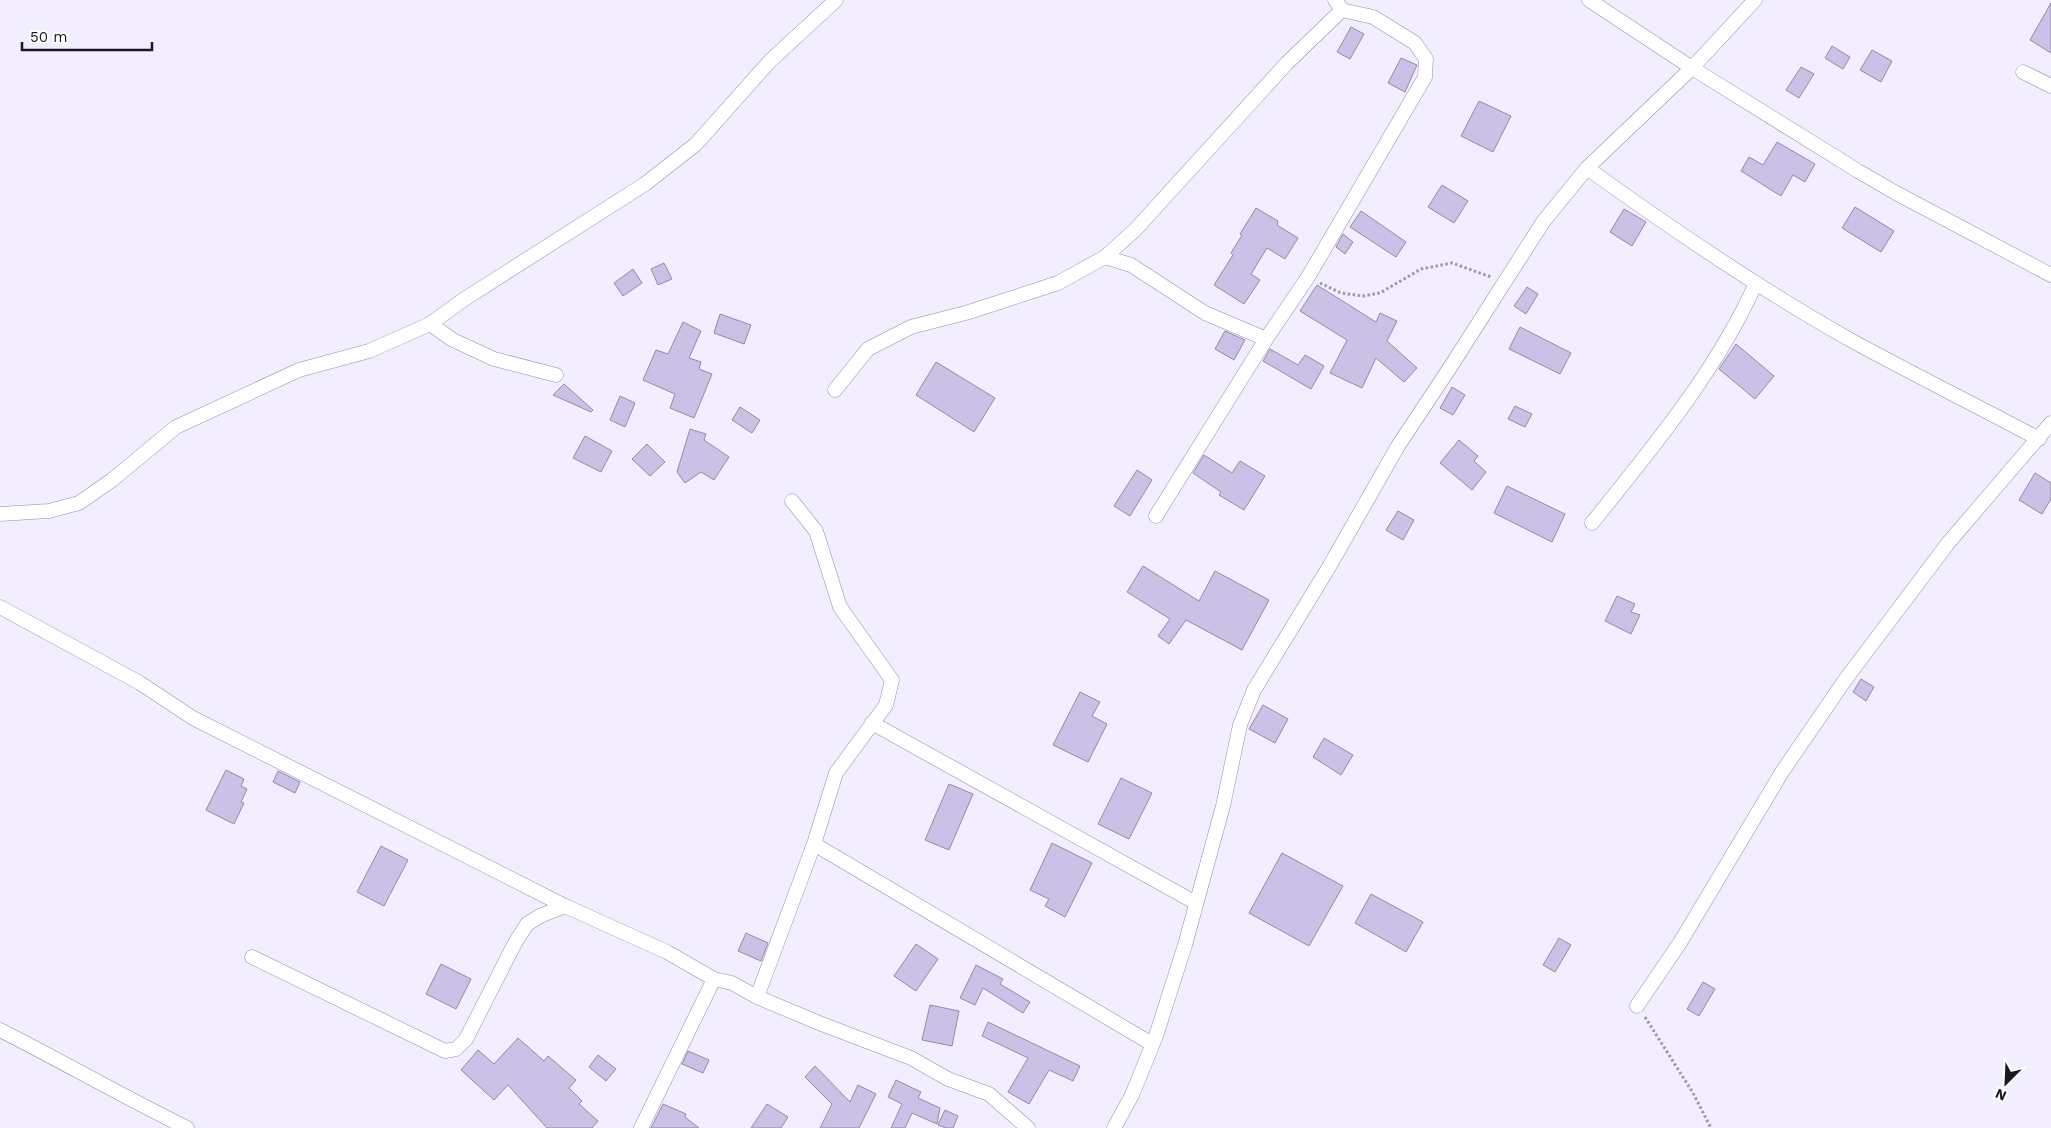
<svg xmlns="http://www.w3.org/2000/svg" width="2051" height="1128" font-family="'Work Sans',sans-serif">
  <rect width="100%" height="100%" fill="#f2edff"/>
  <g fill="#cbc0e6" stroke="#938ba7">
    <path d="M 2051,3 L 2051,53 L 2030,40 Z"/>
    <path d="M 1351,27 L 1364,34 L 1350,59 L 1337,52 Z"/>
    <path d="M 1832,46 L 1850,57 L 1843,69 L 1825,58 Z"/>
    <path d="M 1872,50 L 1892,61 L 1881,82 L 1860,70 Z"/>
    <path d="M 1401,58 L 1417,65 L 1405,92 L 1388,83 Z"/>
    <path d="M 1801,67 L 1814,74 L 1799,98 L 1786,90 Z"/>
    <path d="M 1479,101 L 1511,116 L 1493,152 L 1461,136 Z"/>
    <path d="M 1777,142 L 1815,164 L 1805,182 L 1793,175 L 1781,196 L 1741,171 L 1749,157 L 1763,165 Z"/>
    <path d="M 1442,185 L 1468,201 L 1454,223 L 1428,207 Z"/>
    <path d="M 1855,207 L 1894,231 L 1881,252 L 1842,228 Z"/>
    <path d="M 1256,208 L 1278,221 L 1277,225 L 1298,238 L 1285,259 L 1267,248 L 1251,274 L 1260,280 L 1244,304 L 1214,285 L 1233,255 L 1231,253 L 1242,235 L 1240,234 Z"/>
    <path d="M 1624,209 L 1646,222 L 1632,246 L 1610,232 Z"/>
    <path d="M 1361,211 L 1406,242 L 1396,257 L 1350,227 Z"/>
    <path d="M 1343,234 L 1353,242 L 1345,254 L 1336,247 Z"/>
    <path d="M 664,263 L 672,279 L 658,285 L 651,269 Z"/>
    <path d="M 633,269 L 642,283 L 623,296 L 614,283 Z"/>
    <path d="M 1317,285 L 1376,322 L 1380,313 L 1397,321 L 1387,341 L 1417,368 L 1404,382 L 1376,358 L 1362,388 L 1330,373 L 1347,340 L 1300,311 Z"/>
    <path d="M 1527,287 L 1538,294 L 1526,314 L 1514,306 Z"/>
    <path d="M 720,314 L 751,325 L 744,344 L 714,333 Z"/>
    <path d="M 683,322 L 701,331 L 689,358 L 701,362 L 699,369 L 712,374 L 694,418 L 670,408 L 675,394 L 643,380 L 656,350 L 668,354 Z"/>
    <path d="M 1520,327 L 1571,353 L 1560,374 L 1509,349 Z"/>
    <path d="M 1225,331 L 1245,340 L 1234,360 L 1215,349 Z"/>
    <path d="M 1736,344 L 1774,376 L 1755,399 L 1719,369 Z"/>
    <path d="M 1270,349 L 1298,365 L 1305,355 L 1324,366 L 1311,389 L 1263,361 Z"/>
    <path d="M 936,362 L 995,398 L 974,432 L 916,395 Z"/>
    <path d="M 564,384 L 593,410 L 591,412 L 553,395 Z"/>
    <path d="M 1452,387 L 1465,395 L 1453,415 L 1440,408 Z"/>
    <path d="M 620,396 L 635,403 L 625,427 L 610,420 Z"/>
    <path d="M 1515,406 L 1532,414 L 1525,427 L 1508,419 Z"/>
    <path d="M 740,407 L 760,420 L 752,433 L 732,420 Z"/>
    <path d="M 690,429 L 706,434 L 704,440 L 729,457 L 714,480 L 701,472 L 685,483 L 677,472 Z"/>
    <path d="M 585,436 L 612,451 L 601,472 L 573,458 Z"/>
    <path d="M 1459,440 L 1478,456 L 1474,461 L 1486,472 L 1472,490 L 1440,463 Z"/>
    <path d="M 647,444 L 665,462 L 650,476 L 632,459 Z"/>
    <path d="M 1204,455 L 1232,473 L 1240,461 L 1265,476 L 1244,510 L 1219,495 L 1221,492 L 1193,473 Z"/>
    <path d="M 1137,470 L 1152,480 L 1130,516 L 1114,506 Z"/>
    <path d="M 2035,473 L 2051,483 L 2051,499 L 2042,514 L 2019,500 Z"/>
    <path d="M 1507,486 L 1565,514 L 1552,542 L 1494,513 Z"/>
    <path d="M 1398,511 L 1414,520 L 1403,540 L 1386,530 Z"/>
    <path d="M 1143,566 L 1199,601 L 1215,571 L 1269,600 L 1242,650 L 1186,620 L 1169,644 L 1158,636 L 1170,619 L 1127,592 Z"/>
    <path d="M 1617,596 L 1635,604 L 1631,612 L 1640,615 L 1631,634 L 1605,621 Z"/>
    <path d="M 1861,679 L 1874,687 L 1866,701 L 1853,692 Z"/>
    <path d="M 1080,692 L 1100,702 L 1092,716 L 1107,724 L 1088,762 L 1053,745 Z"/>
    <path d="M 1263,705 L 1288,719 L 1275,743 L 1249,729 Z"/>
    <path d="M 1324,738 L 1353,755 L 1341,775 L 1313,757 Z"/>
    <path d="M 226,770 L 244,779 L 241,786 L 247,789 L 241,802 L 244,803 L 234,824 L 206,810 Z"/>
    <path d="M 278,771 L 300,782 L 295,793 L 273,782 Z"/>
    <path d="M 1121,778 L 1152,793 L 1129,839 L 1098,824 Z"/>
    <path d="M 949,784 L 973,794 L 949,850 L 925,840 Z"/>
    <path d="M 1052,843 L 1092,863 L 1065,917 L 1045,906 L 1049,899 L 1030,890 Z"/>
    <path d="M 381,846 L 408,860 L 384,906 L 357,892 Z"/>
    <path d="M 1282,853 L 1343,886 L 1309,946 L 1249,913 Z"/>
    <path d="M 1371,894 L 1423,922 L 1406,952 L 1355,923 Z"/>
    <path d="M 746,933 L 768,943 L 761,961 L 738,951 Z"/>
    <path d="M 1559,938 L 1571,945 L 1555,972 L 1543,965 Z"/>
    <path d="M 916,944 L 938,959 L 916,991 L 894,976 Z"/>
    <path d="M 441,964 L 471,979 L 456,1009 L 426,994 Z"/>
    <path d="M 976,965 L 1003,979 L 1000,984 L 1030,1002 L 1023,1013 L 983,988 L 975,1005 L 960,998 Z"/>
    <path d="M 1703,982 L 1715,989 L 1699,1016 L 1687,1009 Z"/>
    <path d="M 930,1005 L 959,1011 L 952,1046 L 922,1040 Z"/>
    <path d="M 988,1022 L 1080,1066 L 1073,1081 L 1049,1070 L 1029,1104 L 1008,1092 L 1028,1058 L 982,1036 Z"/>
    <path d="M 518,1038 L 544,1061 L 548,1056 L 576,1080 L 569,1088 L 582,1101 L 579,1104 L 598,1121 L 592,1128 L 547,1128 L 508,1085 L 494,1100 L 461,1070 L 478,1050 L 494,1064 Z"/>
    <path d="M 688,1051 L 709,1060 L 703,1073 L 682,1064 Z"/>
    <path d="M 598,1055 L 616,1069 L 606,1081 L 589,1067 Z"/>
    <path d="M 815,1066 L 850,1102 L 858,1085 L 876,1094 L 859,1128 L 820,1128 L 832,1104 L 805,1077 Z"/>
    <path d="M 896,1080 L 921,1092 L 918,1098 L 940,1108 L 937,1124 L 912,1113 L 905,1128 L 891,1128 L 902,1104 L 888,1097 Z"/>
    <path d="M 663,1104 L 686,1114 L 685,1117 L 699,1128 L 651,1128 Z"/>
    <path d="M 767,1104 L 788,1117 L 781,1128 L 751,1128 Z"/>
    <path d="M 945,1110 L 958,1116 L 953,1128 L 946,1128 L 938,1125 Z"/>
  </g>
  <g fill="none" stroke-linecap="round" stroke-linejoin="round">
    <defs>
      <g id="minor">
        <path d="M 1589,0 L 1692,68 L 1858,171 L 1896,193 L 2051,275"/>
        <path d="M 2023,72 L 2051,86"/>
        <path d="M 1587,168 C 1673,230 1761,290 1854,342 C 1915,375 1977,406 2039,439"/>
        <path d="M 1105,257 L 1131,265 L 1205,313 L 1266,339"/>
        <path d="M 430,324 L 453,340 L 494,359 L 556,375"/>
        <path d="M 835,390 L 868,349 L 911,327 L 969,312 L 1058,283 L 1105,257 L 1135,230 L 1287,63 L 1342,10"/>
        <path d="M 0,514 L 49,511 L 79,503 L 112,480 L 176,427 L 299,370 L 369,351 L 430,324 L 463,300 L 645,184 L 696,144 L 770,61 L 836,0"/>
        <path d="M 1156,516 L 1266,339 L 1308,277 L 1425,77 L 1426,59 L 1415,43 L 1373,17 L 1342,10 L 1335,0"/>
        <path d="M 1592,523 C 1653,447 1716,372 1756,283"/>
        <path d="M 0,607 L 140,683 L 193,718 L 565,906 L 667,952 L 714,979 L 732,983 L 757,997 L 819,1023 L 911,1058 L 948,1079 L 989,1094 L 1028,1128"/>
        <path d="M 872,723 L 1196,903"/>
        <path d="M 814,844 L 1152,1044"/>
        <path d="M 252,957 L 445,1051 L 456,1049 L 466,1039 L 515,943 L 527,924 L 540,916 L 565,906"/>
        <path d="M 757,997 L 814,844 L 836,773 L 886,705 L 892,680 L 840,607 L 816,531 L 792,501"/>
        <path d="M 1637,1006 L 1681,941 L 1782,772 L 1845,680 L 1949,542 L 2051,423"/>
        <path d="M 0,1030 C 63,1062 124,1097 187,1128"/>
        <path d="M 641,1128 L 714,979"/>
        <path d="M 1114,1128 L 1132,1095 L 1156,1036 L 1185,945 L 1223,806 L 1240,725 L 1254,690 L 1329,567 L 1398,446 L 1451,366 L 1543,222 L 1587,168 L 1692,68 L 1755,0"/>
      </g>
    </defs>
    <use href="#minor" stroke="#968da9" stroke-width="15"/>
    <g stroke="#9e99a9" stroke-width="3" stroke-dasharray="2.5 2.5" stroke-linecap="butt">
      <path d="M 1320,283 L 1341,293 L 1363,296 L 1380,293 L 1421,269 L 1452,263 L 1491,277"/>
      <path d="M 1645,1017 L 1693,1093 L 1711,1128"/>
    </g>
    <use href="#minor" stroke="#fff" stroke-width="14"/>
  </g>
  <g transform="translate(2006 1083) rotate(204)" stroke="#ffffff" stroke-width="4" paint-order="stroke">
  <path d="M0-4L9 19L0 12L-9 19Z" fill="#1c1823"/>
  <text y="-8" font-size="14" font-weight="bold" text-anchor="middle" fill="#1c1823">N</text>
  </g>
  <path d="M22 42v8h130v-8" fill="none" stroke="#1c1823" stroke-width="2.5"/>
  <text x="30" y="42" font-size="15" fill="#1c1823" stroke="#ffffff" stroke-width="4" paint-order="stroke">50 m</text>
</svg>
